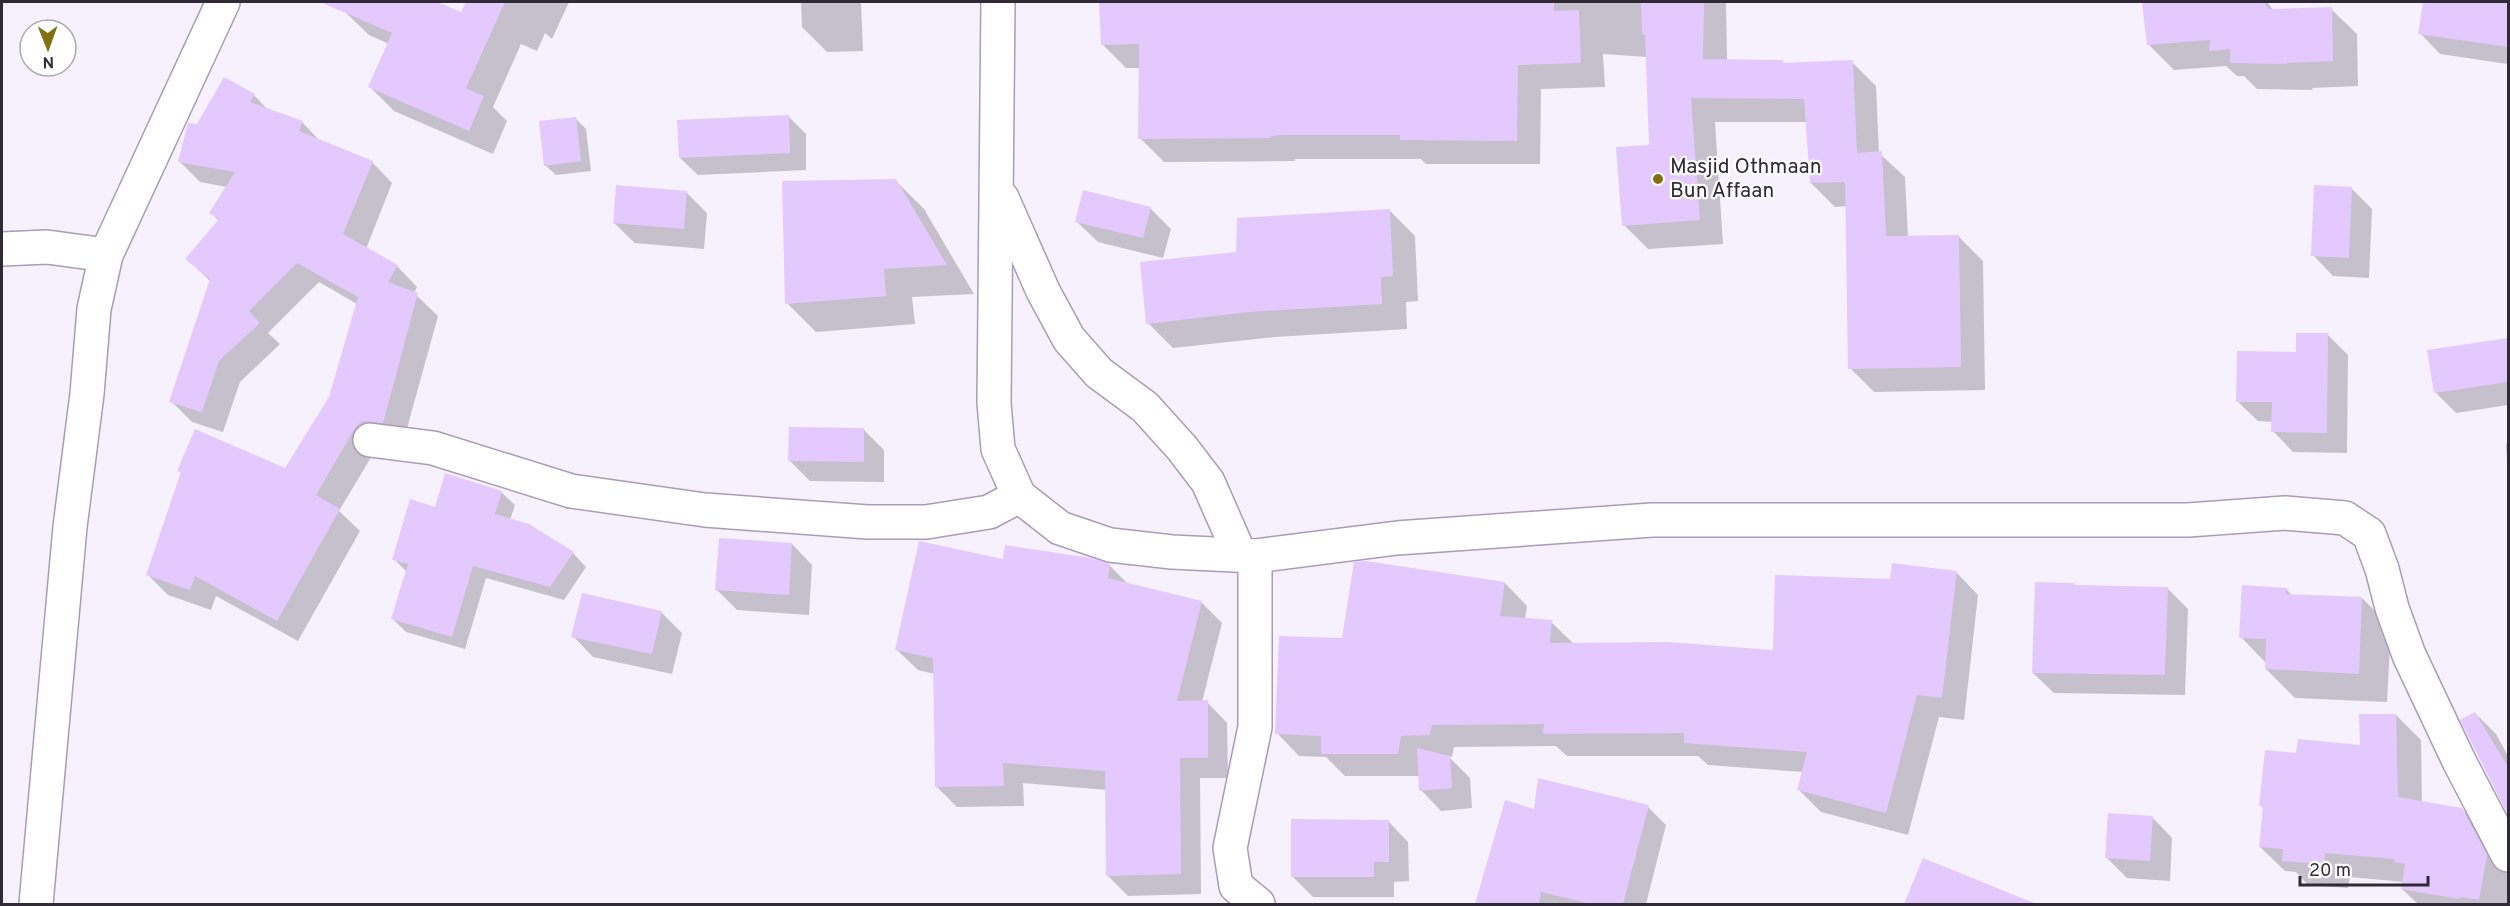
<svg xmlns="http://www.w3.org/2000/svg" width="2510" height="906" font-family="Overpass,sans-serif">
  <rect width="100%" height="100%" fill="#f7f1fe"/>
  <g fill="#0003">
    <path d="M 347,2 L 434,2 L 462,13 L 468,2 L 569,2 L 552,39 L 545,33 L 537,51 L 521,44 L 493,107 L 507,121 L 493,154 L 394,111 L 370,87 L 389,44 L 369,35 L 344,11 Z"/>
    <path d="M 801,2 L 861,2 L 863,51 L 827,52 L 802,27 Z"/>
    <path d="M 1101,2 L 1726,2 L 1727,61 L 1782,61 L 1785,65 L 1852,62 L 1876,86 L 1879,153 L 1905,177 L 1908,237 L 1959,237 L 1983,261 L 1985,390 L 1874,392 L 1850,368 L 1847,206 L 1835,207 L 1811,183 L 1807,122 L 1715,122 L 1723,244 L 1648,249 L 1624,225 L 1651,146 L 1647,57 L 1603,54 L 1605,87 L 1541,89 L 1540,164 L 1426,164 L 1421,159 L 1295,159 L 1295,161 L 1164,162 L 1140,138 L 1140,68 L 1126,68 L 1102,44 Z"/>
    <path d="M 2143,2 L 2267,2 L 2274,11 L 2331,9 L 2357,34 L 2358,86 L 2312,88 L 2313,90 L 2257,89 L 2244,76 L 2237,76 L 2226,66 L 2174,70 L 2148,44 Z"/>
    <path d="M 2425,2 L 2508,2 L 2508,64 L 2440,54 L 2420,33 Z"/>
    <path d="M 254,95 L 269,111 L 302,122 L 321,142 L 372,162 L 392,183 L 366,249 L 397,266 L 417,287 L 414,293 L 438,316 L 403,443 L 376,449 L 339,511 L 360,531 L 298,641 L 216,596 L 211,610 L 168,595 L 147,574 L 182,474 L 179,470 L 286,470 L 331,398 L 357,304 L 319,282 L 268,333 L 280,344 L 240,382 L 223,432 L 192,422 L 171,401 L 210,281 L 187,259 L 219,221 L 211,213 L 227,187 L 200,182 L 180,162 L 198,126 Z"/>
    <path d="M 789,117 L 806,134 L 806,170 L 698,175 L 680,158 Z"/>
    <path d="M 576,119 L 586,129 L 591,171 L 556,175 L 545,165 Z"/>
    <path d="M 895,180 L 924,209 L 974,294 L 912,297 L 915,324 L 816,332 L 787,303 Z"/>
    <path d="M 2352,189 L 2372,209 L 2369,278 L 2333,276 L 2313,255 Z"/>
    <path d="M 686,192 L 707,213 L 704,249 L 635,243 L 614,223 Z"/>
    <path d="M 1150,208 L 1171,229 L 1163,258 L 1098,242 L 1077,222 Z"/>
    <path d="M 1389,210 L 1415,236 L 1418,301 L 1406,302 L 1407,329 L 1275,337 L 1173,348 L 1148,323 L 1237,254 Z"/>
    <path d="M 2328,335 L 2348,355 L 2347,453 L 2293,452 L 2273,431 L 2273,422 L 2258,421 L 2237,401 L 2297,353 Z"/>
    <path d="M 2508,340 L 2508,405 L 2456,413 L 2435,392 L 2429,351 Z"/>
    <path d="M 863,429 L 884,450 L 884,482 L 810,481 L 790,461 Z"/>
    <path d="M 2508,443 L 2508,475 L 2506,444 Z"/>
    <path d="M 501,492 L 515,505 L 510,520 L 573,553 L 586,567 L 564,600 L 486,578 L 465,649 L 406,632 L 393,619 L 407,572 L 394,559 L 436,509 Z"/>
    <path d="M 792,544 L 812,565 L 809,615 L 737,610 L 717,590 Z"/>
    <path d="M 1004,561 L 1109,565 L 1128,584 L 1202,603 L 1222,623 L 1202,702 L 1207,702 L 1227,723 L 1228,778 L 1200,778 L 1201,894 L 1128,896 L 1107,875 L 1107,790 L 1023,783 L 1024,806 L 957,807 L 937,787 L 935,674 L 918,670 L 897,650 Z"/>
    <path d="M 1956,572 L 1978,595 L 1964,720 L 1939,717 L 1908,835 L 1821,812 L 1799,790 L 1803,772 L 1708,765 L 1698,756 L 1567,756 L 1556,746 L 1454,747 L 1452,757 L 1449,757 L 1470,778 L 1472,808 L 1441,811 L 1421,790 L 1420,776 L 1345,776 L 1326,757 L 1299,756 L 1277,733 L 1343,640 L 1505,583 L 1527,606 L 1525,620 L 1551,622 L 1574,644 L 1774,651 L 1891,580 Z"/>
    <path d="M 2074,584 L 2076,587 L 2167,588 L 2188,609 L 2185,695 L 2054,693 L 2033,673 Z"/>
    <path d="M 2286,589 L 2292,595 L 2362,598 L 2391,627 L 2387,702 L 2295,698 L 2266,669 L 2266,663 L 2241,637 Z"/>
    <path d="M 661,612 L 682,633 L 672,674 L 593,657 L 573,636 Z"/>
    <path d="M 2475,713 L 2496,734 L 2508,756 L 2508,811 L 2462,721 Z"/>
    <path d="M 2396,715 L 2421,740 L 2422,803 L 2462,809 L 2487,834 L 2508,876 L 2507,904 L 2418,904 L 2402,889 L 2404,882 L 2350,877 L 2348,888 L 2308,885 L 2296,872 L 2285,871 L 2260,847 L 2264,809 L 2260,805 L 2298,755 L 2362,747 Z"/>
    <path d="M 1506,802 L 1535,811 L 1648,807 L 1666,825 L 1646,904 L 1477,904 Z"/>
    <path d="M 2152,817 L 2172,838 L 2170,881 L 2127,878 L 2107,858 Z"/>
    <path d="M 1388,821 L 1408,842 L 1409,881 L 1394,882 L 1394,897 L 1313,897 L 1292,876 Z"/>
    <path d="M 1924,860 L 2020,899 L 2025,904 L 1905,904 Z"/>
  </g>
  <g fill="#e4c9fe">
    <path d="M 320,2 L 438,2 L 461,12 L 466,2 L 505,2 L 466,88 L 484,96 L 469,131 L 368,87 L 392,33 Z"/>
    <path d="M 1099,2 L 1554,2 L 1554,11 L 1579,10 L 1581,63 L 1518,65 L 1517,141 L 1400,140 L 1400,135 L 1282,135 L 1271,136 L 1271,138 L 1138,139 L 1139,44 L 1101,45 Z"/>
    <path d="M 1641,2 L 1704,2 L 1703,59 L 1783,60 L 1783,63 L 1853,60 L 1857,153 L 1882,151 L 1886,236 L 1959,235 L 1961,367 L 1848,369 L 1845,182 L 1810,183 L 1804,99 L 1691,98 L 1700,220 L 1622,226 L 1616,147 L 1649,145 L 1645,35 L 1642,34 Z"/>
    <path d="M 2142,2 L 2263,2 L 2269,9 L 2332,7 L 2333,61 L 2287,63 L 2287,64 L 2230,63 L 2230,49 L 2209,51 L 2210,40 L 2147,45 Z"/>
    <path d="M 2423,2 L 2508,2 L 2508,47 L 2418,34 Z"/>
    <path d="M 224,77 L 255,94 L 250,102 L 303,121 L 299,131 L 373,161 L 343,234 L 398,265 L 388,282 L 418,293 L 383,423 L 362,421 L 355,428 L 316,495 L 340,509 L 277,621 L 195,576 L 190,590 L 146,575 L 181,472 L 177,471 L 195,429 L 285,468 L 329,397 L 358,297 L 297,263 L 249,311 L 260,323 L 219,361 L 202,412 L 169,402 L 210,279 L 185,259 L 219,219 L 209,213 L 235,172 L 178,162 L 188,123 L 197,124 Z"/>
    <path d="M 789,115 L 790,153 L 679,158 L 677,120 Z"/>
    <path d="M 576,117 L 581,161 L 544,166 L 539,121 Z"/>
    <path d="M 896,179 L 947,265 L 884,269 L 886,296 L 785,304 L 782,181 Z"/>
    <path d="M 616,185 L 687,191 L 684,229 L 613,223 Z"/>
    <path d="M 2314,185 L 2352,187 L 2349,258 L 2311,256 Z"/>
    <path d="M 1083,190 L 1151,207 L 1143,238 L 1075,222 Z"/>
    <path d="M 1390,209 L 1393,276 L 1381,277 L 1382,304 L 1249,312 L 1146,324 L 1140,262 L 1236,252 L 1237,218 Z"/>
    <path d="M 2296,333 L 2328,333 L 2327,433 L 2271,432 L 2272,402 L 2236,402 L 2237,351 L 2296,352 Z"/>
    <path d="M 2508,338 L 2508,382 L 2434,393 L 2427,350 Z"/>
    <path d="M 789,427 L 864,428 L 864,462 L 788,461 Z"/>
    <path d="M 445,473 L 502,491 L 495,514 L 529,524 L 574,552 L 550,587 L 473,566 L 452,637 L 391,619 L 408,564 L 392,560 L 410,499 L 435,507 Z"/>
    <path d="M 719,538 L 792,543 L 789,595 L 715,590 Z"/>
    <path d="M 919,541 L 1003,559 L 1005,545 L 1091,558 L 1110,564 L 1108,578 L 1202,601 L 1177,701 L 1208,700 L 1208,758 L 1180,758 L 1181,874 L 1106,876 L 1105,771 L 1003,763 L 1004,786 L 935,787 L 933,658 L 895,650 Z"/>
    <path d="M 1366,561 L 1505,582 L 1500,616 L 1552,620 L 1550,643 L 1668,642 L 1773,650 L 1775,575 L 1890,579 L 1892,563 L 1957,571 L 1942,698 L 1917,695 L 1886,813 L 1797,790 L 1807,752 L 1684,743 L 1684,733 L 1543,734 L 1544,724 L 1432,725 L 1430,735 L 1401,736 L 1398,754 L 1321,754 L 1321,736 L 1275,734 L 1279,636 L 1342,638 L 1354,562 Z"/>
    <path d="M 2035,582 L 2074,583 L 2074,585 L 2168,587 L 2165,675 L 2032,673 Z"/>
    <path d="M 2242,585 L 2287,588 L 2286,594 L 2362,597 L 2359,674 L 2265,669 L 2266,639 L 2239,638 Z"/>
    <path d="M 582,593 L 662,611 L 652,654 L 571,637 Z"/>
    <path d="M 2475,712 L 2508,767 L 2508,815 L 2460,720 Z"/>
    <path d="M 2359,714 L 2396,714 L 2398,797 L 2462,808 L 2487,855 L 2479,900 L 2460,897 L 2459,899 L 2401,889 L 2405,864 L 2394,862 L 2394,859 L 2325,853 L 2324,864 L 2282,861 L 2283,849 L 2259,847 L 2263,806 L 2259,806 L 2265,750 L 2296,753 L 2298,739 L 2360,745 Z"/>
    <path d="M 1417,748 L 1450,756 L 1452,788 L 1419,791 Z"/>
    <path d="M 1538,778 L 1649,805 L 1623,904 L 1591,904 L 1541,892 L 1539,904 L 1475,904 L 1505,800 L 1534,809 Z"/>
    <path d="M 2108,813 L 2153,816 L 2150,861 L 2105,858 Z"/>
    <path d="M 1291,819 L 1389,820 L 1389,862 L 1374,862 L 1374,877 L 1291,877 Z"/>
    <path d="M 1923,858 L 2034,903 L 2034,904 L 1904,904 Z"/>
  </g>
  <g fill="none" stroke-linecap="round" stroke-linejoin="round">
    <defs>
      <g id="minor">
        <path d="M 998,2 L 994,403 L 998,449 L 1019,496 L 1060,528 L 1110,545 L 1172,552 L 1255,556 L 1397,538 L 1652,520 L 2188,520 L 2285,513 L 2345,518 L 2369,534 L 2382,569 L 2392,608 L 2409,655 L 2459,761 L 2508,855"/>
        <path d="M 1002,198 L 1043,291 L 1069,339 L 1099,373 L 1145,407 L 1182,448 L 1208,482 L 1240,555"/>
        <path d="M 2,249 L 47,247 L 106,255"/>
        <path d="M 370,440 L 433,448 L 571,491 L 705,510 L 868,522 L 926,522 L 989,512 L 1019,496"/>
        <path d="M 1255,556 L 1255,727 L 1230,848 L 1236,886 L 1258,904"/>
        <path d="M 36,904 L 70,527 L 87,394 L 94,309 L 106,255 L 223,2"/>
      </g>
    </defs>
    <use href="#minor" stroke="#ab9bba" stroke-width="36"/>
    <use href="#minor" stroke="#fff" stroke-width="33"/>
  </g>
  <circle fill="#827112" stroke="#fff" stroke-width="2" cx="1658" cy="179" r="6"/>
  <g text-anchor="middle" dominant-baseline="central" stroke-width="4.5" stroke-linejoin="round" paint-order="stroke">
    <g font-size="21" fill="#302a36" stroke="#fff" text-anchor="start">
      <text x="1670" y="167">Masjid Othmaan<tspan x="1670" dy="24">Bun Affaan</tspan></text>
    </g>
  </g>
  <rect width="2510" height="906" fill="none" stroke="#302a36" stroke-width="6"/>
  <g transform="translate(48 48) rotate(179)"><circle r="28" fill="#ffffff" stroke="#acaaaf" stroke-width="1.5"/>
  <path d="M0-4.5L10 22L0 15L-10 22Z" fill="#827112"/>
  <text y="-9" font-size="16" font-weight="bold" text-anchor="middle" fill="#302a36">N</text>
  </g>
  <path d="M2300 876v9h128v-9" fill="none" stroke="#302a36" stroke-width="3"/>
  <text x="2309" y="876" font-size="18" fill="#302a36" stroke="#ffffff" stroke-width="4.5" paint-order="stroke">20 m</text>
</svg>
